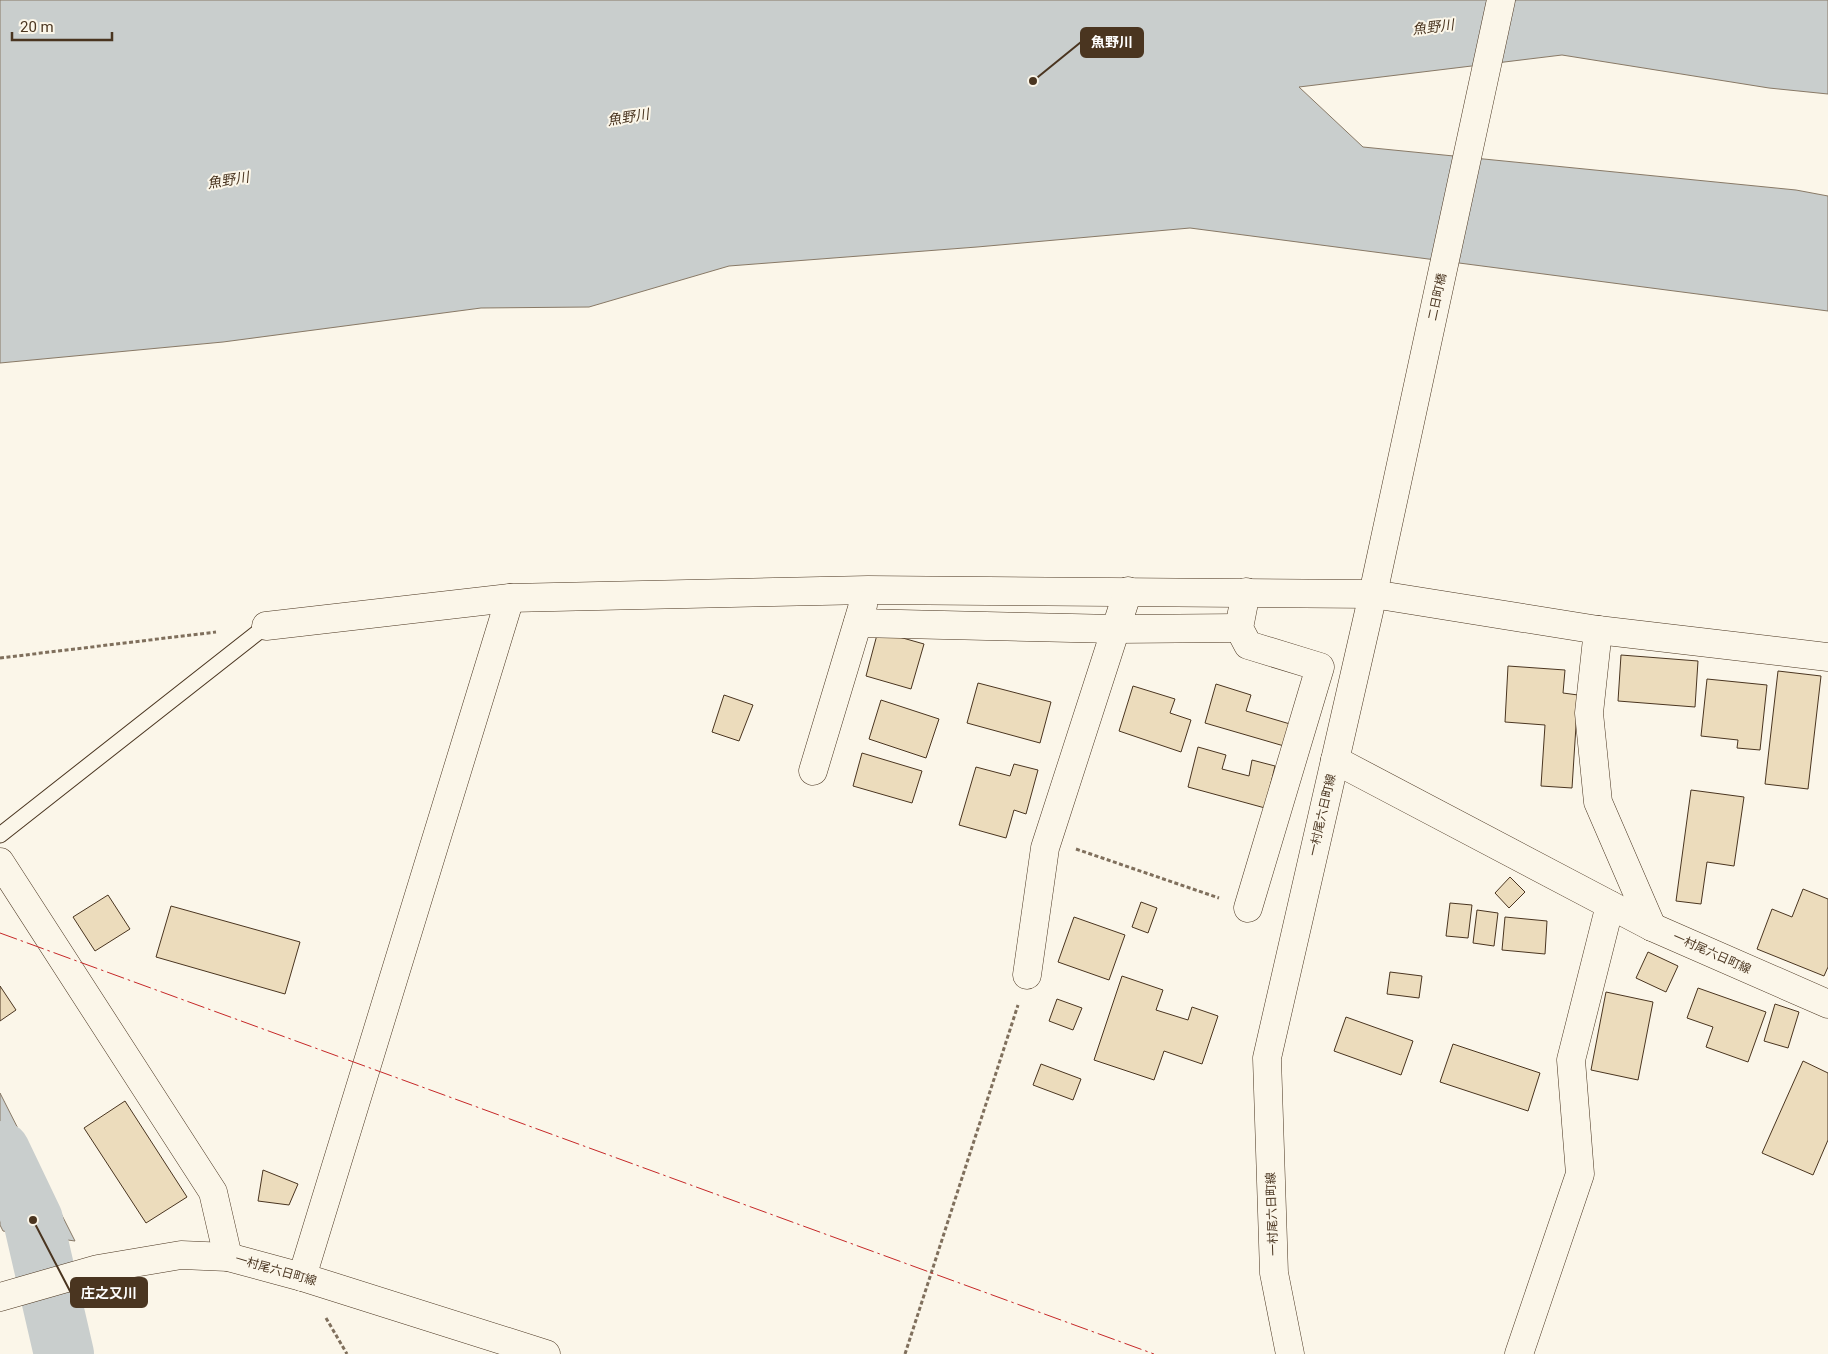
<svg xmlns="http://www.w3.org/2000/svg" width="1828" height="1354" font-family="Roboto,'Noto Sans JP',sans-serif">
  <rect width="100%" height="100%" fill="#fbf6e9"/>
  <g fill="#c9cecd" stroke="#887966">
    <path d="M 0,0 L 1828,0 L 1828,94 L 1769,88 L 1562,55 L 1299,87 L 1363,147 L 1796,190 L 1828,196 L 1828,311 L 1190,228 L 977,247 L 729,266 L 589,307 L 481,308 L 223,342 L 0,363 Z"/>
    <path d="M 0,1093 L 75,1241 L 3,1231 L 0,1225 Z"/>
  </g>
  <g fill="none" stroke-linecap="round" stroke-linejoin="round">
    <path stroke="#c9cecd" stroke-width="60" d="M 0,1151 L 33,1220 L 64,1354"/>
  </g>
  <g fill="#ecdcbc" stroke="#4a3520">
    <path d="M 878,631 L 924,644 L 911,689 L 866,676 Z"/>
    <path d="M 1621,655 L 1698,661 L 1695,707 L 1618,701 Z"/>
    <path d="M 1508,666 L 1565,670 L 1563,693 L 1578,695 L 1572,788 L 1541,786 L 1545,725 L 1505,722 Z"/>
    <path d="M 1778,671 L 1821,676 L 1808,789 L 1765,784 Z"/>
    <path d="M 1707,679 L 1767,685 L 1760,750 L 1737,748 L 1738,740 L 1701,736 Z"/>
    <path d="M 978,683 L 1051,702 L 1040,743 L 967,723 Z"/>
    <path d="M 1216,684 L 1251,695 L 1246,711 L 1290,724 L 1284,746 L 1205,723 Z"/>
    <path d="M 1133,686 L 1175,699 L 1170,713 L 1191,720 L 1181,752 L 1119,731 Z"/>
    <path d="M 724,695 L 753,705 L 739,741 L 712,732 Z"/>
    <path d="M 881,700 L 939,719 L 926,758 L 869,739 Z"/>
    <path d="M 1198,747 L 1226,755 L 1222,769 L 1249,776 L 1252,760 L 1275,766 L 1265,808 L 1188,787 Z"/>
    <path d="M 862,753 L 922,771 L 912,803 L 853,786 Z"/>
    <path d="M 1014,764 L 1038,770 L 1026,814 L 1014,810 L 1006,838 L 959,825 L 976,767 L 1010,776 Z"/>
    <path d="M 1691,790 L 1744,797 L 1734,866 L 1707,862 L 1701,904 L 1676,901 Z"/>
    <path d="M 1510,877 L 1525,892 L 1509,908 L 1495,893 Z"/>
    <path d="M 1803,889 L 1828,899 L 1828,967 L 1824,976 L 1757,949 L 1772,909 L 1792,917 Z"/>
    <path d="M 108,895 L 130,929 L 95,951 L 73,917 Z"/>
    <path d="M 1141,902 L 1157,908 L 1148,933 L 1132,927 Z"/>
    <path d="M 1450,903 L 1472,905 L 1468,938 L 1446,936 Z"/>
    <path d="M 171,906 L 300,942 L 285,994 L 156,957 Z"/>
    <path d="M 1477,910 L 1498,913 L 1494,946 L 1473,943 Z"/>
    <path d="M 1074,917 L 1125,935 L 1109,980 L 1058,962 Z"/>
    <path d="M 1505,917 L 1547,921 L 1545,954 L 1502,950 Z"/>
    <path d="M 1648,952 L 1678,966 L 1666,992 L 1636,978 Z"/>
    <path d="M 1390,972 L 1422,976 L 1419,998 L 1387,994 Z"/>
    <path d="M 1122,976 L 1163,990 L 1156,1010 L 1188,1020 L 1192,1007 L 1218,1016 L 1202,1064 L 1164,1051 L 1154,1080 L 1094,1060 Z"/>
    <path d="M 0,986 L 16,1010 L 0,1021 Z"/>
    <path d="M 1698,988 L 1766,1012 L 1748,1062 L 1706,1047 L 1713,1027 L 1687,1018 Z"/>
    <path d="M 1606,992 L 1653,1002 L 1638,1080 L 1591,1070 Z"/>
    <path d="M 1057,999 L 1082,1008 L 1073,1030 L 1049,1021 Z"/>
    <path d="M 1775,1004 L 1799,1012 L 1788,1048 L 1764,1041 Z"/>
    <path d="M 1346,1017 L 1413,1041 L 1401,1075 L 1334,1051 Z"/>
    <path d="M 1453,1044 L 1540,1073 L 1528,1111 L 1440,1082 Z"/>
    <path d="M 1803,1061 L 1828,1073 L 1828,1140 L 1813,1175 L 1762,1153 Z"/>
    <path d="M 1041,1064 L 1081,1079 L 1073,1100 L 1033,1085 Z"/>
    <path d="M 125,1101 L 187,1197 L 146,1223 L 84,1128 Z"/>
    <path d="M 263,1170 L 298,1184 L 289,1205 L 258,1201 Z"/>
  </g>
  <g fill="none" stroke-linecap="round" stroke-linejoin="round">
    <defs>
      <path id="lane" d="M 0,835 L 266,626"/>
      <g id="street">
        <path d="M 1246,592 L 1239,628 L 1248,645 L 1320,667 L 1248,908"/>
        <path d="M 858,623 L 1116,629 L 1239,628"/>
        <path d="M 266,626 L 510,598 L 868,590 L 1373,594 L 1598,630 L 1828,657"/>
        <path d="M 1598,630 L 1589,713 L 1598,802 L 1652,927"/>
        <path d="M 813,771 L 863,605"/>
        <path d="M 0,862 L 213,1192 L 228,1257"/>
        <path d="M 1027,975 L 1045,848 L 1128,591"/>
        <path d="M 302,1277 L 510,598"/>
        <path d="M 1519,1354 L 1580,1174 L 1571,1060 L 1610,905"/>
      </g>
      <g id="secondary">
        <path d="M 1335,760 L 1652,927 L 1828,1004"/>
        <path d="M 0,1297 L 98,1269 L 181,1255 L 228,1257 L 302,1277 L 546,1354"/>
        <path d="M 1290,1354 L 1274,1273 L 1267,1058 L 1373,594 L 1501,0"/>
      </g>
    </defs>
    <use href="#lane" stroke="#4a3520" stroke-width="17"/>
    <use href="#street" stroke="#4a3520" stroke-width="29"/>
    <use href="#secondary" stroke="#4a3520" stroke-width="29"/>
    <g stroke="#7f6f5c" stroke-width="3" stroke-dasharray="4 2.5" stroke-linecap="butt">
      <path d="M 0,658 L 216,632"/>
      <path d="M 1076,849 L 1219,898"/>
      <path d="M 326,1318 L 347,1354"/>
      <path d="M 905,1354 L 1018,1005"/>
    </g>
    <use href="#lane" stroke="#fbf6e9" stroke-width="15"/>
    <use href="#street" stroke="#fbf6e9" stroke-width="28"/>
    <use href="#secondary" stroke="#fbf6e9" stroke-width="28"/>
    <path stroke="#c62828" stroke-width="1" stroke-dasharray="18 4 2.5 4" stroke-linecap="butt" d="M 0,933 L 1154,1354"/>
  </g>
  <g text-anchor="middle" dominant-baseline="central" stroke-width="4" stroke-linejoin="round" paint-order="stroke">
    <g font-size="12" fill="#4a3520" stroke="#fbf6e9">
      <text transform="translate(1437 297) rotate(-78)">二日町橋</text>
      <text transform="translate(1322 815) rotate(-77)">一村尾六日町線</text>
      <text transform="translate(1712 953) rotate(24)">一村尾六日町線</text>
      <text transform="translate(1272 1214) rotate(-92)">一村尾六日町線</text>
      <text transform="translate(276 1270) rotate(16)">一村尾六日町線</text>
    </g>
    <g font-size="14" font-style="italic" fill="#4a3520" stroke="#fbf6e9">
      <text transform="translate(1433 27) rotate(-7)">魚野川</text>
      <text transform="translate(628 117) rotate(-9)">魚野川</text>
      <text transform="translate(228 180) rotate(-9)">魚野川</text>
    </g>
  </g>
  <path fill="none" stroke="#4a3520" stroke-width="2" d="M1033 81L1081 42M33 1220L71 1293"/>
  <g fill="#4a3520" stroke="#fbf6e9" stroke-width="2">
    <circle cx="1033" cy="81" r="5"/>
    <circle cx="33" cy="1220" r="5"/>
  </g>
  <g fill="#4a3520" stroke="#4a3520" stroke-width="2">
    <rect x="1081" y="28" width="62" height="29" rx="5"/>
    <rect x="71" y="1278" width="76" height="29" rx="5"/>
  </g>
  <g font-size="14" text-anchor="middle" font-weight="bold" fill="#fff">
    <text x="1112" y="47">魚野川</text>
    <text x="109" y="1298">庄之又川</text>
  </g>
  <path d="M12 32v8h100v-8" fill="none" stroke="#4a3520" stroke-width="2.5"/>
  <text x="20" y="32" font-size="15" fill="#4a3520" stroke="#fbf6e9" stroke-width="4" paint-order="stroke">20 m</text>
</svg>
